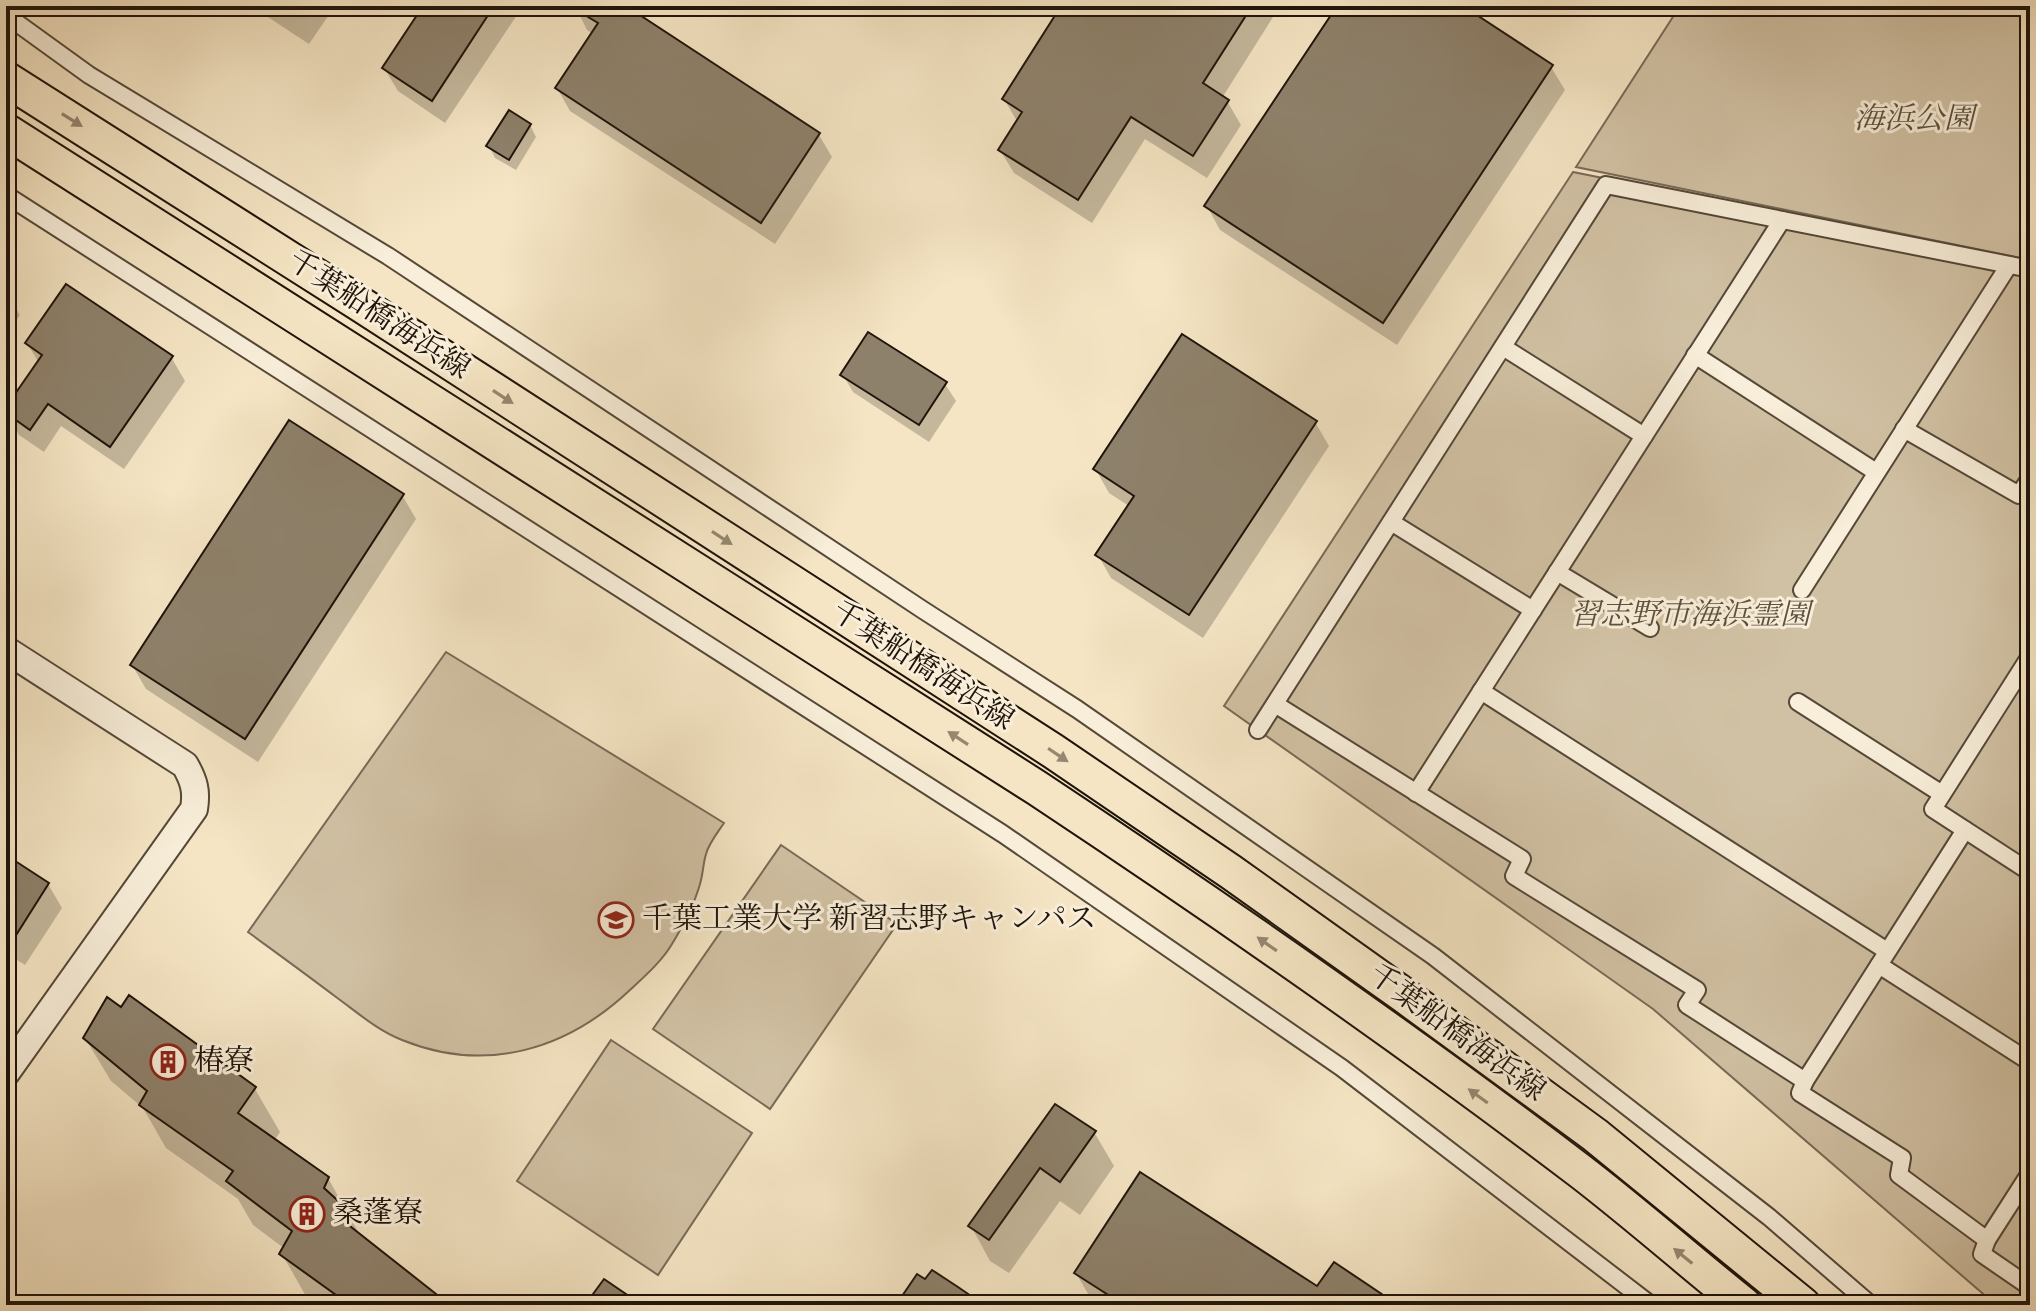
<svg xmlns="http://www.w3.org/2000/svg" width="2036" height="1311" font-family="'Sorts Mill Goudy','Noto Serif JP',serif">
  <rect width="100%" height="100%" fill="#f5e5c4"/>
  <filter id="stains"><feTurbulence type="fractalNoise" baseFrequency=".0025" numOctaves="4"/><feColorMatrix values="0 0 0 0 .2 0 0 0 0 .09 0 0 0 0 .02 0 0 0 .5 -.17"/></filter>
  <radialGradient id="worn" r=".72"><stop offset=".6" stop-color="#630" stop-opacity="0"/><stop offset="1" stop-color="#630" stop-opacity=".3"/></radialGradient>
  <g fill="#d1c1a4" stroke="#786a57" stroke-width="2">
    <path d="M 1680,6 L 2030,6 L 2030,260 L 1576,167 Z"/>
    <path d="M 1573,172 L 2030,264 L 2030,1305 L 1996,1305 L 1653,1009 L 1224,706 Z"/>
    <path d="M 446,652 L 724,823 C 718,832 709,843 706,854 C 703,864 703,874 700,884 C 694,905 683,926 672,944 C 662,961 645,976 631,989 C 567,1050 486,1074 402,1040 C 377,1030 358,1013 336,997 C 307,975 278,954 248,932 Z"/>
    <path d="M 781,845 L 897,924 L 770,1109 L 653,1029 Z"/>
    <path d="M 611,1040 L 752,1133 L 658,1275 L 517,1181 Z"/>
  </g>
  <g fill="#0003">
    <path d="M 251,6 L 335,6 L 309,44 Z"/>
    <path d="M 425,6 L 523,6 L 445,123 L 398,91 L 384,68 Z"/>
    <path d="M 575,6 L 623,6 L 819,135 L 832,157 L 775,244 L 570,111 L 557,88 L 593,34 L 587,30 Z"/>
    <path d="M 1063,6 L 1280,6 L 1222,98 L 1227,101 L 1241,125 L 1207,178 L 1145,139 L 1092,223 L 1014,173 L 1000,150 L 1018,123 L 1004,99 Z"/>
    <path d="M 1339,6 L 1459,6 L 1551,67 L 1565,90 L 1397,345 L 1220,230 L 1207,206 Z"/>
    <path d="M 530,125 L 536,137 L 516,170 L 495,158 L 489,146 Z"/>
    <path d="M 6,292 L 20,315 L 6,337 Z"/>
    <path d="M 27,343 L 171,357 L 185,381 L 124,469 L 61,426 L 44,452 L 19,435 L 6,412 L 39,363 Z"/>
    <path d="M 843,375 L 945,384 L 956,401 L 929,442 L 853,392 Z"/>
    <path d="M 1315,422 L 1329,446 L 1203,638 L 1111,578 L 1098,555 L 1129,506 L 1109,493 L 1096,470 Z"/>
    <path d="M 402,495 L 416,519 L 258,762 L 146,689 L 132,665 Z"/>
    <path d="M 6,858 L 48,884 L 62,908 L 25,965 L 6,953 Z"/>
    <path d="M 85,1038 L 255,1089 L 280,1132 L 274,1141 L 328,1178 L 362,1239 L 445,1305 L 317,1305 L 307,1298 L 282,1254 L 285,1249 L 253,1225 L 238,1199 L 166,1148 L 143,1108 L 111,1081 Z"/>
    <path d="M 1056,1107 L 1094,1132 L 1114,1166 L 1080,1215 L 1060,1201 L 1009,1273 L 990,1261 L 971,1226 Z"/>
    <path d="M 1076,1273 L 1317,1289 L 1394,1305 L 1100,1305 L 1091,1299 Z"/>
  </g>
  <g fill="#8e816b" stroke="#1f140a" stroke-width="2">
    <path d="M 423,6 L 494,6 L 432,101 L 382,68 Z"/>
    <path d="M 570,6 L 626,6 L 820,133 L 761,223 L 555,88 L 598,23 Z"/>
    <path d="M 1061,6 L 1252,6 L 1203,83 L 1229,100 L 1193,156 L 1131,117 L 1078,200 L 998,150 L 1022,112 L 1002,99 Z"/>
    <path d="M 1337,6 L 1463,6 L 1553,65 L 1383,323 L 1204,206 Z"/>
    <path d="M 509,110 L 531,124 L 509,160 L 486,146 Z"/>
    <path d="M 66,284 L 173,356 L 110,447 L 48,404 L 30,430 L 6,413 L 6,407 L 42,355 L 25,343 Z"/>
    <path d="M 868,332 L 947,382 L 919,425 L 840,375 Z"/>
    <path d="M 1182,334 L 1317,421 L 1189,615 L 1095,555 L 1134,496 L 1093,469 Z"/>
    <path d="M 289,420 L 404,494 L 245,739 L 130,665 Z"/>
    <path d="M 6,855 L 49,883 L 6,951 Z"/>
    <path d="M 129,995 L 256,1087 L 238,1113 L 329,1177 L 324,1188 L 347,1209 L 341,1219 L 450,1305 L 350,1305 L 279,1254 L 292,1231 L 226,1181 L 233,1171 L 139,1105 L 147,1091 L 83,1038 L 107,997 L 121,1007 Z"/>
    <path d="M 1055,1104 L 1096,1131 L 1060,1182 L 1040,1168 L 989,1240 L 968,1226 Z"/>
    <path d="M 1140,1172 L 1317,1286 L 1334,1262 L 1398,1305 L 1124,1305 L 1074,1273 Z"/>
    <path d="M 932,1270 L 958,1287 L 984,1305 L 896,1305 L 917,1274 L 925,1279 Z"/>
    <path d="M 604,1279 L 642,1305 L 585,1305 Z"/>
  </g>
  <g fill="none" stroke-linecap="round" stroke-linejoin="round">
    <defs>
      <g id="pedestrian">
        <path d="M 6,15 L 89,75 L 388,256 L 923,610 L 1077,709 L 1433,956 L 1769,1217 L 1871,1305"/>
        <path d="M 6,195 L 1003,834 L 1342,1068 L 1651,1305"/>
        <path d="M 1503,347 L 1644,436"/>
        <path d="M 1695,355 L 1876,472"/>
        <path d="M 1904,429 L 2019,495 L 2030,478"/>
        <path d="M 1391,522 L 1533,610"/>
        <path d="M 1557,572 L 1650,628"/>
        <path d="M 1802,590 L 2009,265"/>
        <path d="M 2030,656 L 1933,809 L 2030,872"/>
        <path d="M 1481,691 L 1887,951"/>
        <path d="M 1798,702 L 1942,794"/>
        <path d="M 1275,704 L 1522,859 L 1514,876 L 1697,990 L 1687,1005 L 1805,1081 L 1800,1093 L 1902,1158 L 1899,1175 L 1987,1240 L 1982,1254 L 2030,1287"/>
        <path d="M 1258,730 L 1606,185 L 2030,269"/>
        <path d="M 1416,793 L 1782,220"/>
        <path d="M 1879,965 L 2030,1062"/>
        <path d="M 1805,1081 L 1965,830"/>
        <path d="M 1987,1240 L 2030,1173"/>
      </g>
      <path id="tertiary" d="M 6,650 L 185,765 C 194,781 197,791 194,809 L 6,1073"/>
      <g id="primary">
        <path d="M 6,79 L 357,302 L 1053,751 L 1231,872 L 1405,996 L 1595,1135 L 1803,1305"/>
        <path d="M 6,131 L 1037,788 C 1221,910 1404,1037 1580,1171 C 1636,1214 1689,1261 1744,1305"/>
      </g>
    </defs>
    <use href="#pedestrian" stroke="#544838" stroke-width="20"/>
    <use href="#tertiary" stroke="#544838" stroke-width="30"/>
    <use href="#primary" stroke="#1f140a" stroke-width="38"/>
    <use href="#pedestrian" stroke="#f8eed9" stroke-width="16"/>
    <use href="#tertiary" stroke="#f8eed9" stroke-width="26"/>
    <use href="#primary" stroke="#f5e5c4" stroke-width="34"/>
  </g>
  <defs><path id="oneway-solid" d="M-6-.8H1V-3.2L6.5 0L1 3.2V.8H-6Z" transform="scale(2)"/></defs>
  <g fill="#958770">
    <use href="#oneway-solid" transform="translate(72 120) rotate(32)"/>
    <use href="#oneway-solid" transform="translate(503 397) rotate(33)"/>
    <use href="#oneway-solid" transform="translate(722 538) rotate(33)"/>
    <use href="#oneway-solid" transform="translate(958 738) rotate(-147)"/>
    <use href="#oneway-solid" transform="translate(1058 755) rotate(34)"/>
    <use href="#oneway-solid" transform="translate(1267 944) rotate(-145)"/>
    <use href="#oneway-solid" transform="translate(1478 1096) rotate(-144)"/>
    <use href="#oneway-solid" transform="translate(1683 1256) rotate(-141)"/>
  </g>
  <defs>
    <symbol id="university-ring" viewBox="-11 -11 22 22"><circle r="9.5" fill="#f8eed9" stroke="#8f2418" stroke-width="1.5"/><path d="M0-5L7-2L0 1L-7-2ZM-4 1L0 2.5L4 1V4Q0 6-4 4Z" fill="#8f2418"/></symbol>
    <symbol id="building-ring" viewBox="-11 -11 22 22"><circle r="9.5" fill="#f8eed9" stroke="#8f2418" stroke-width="1.5"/><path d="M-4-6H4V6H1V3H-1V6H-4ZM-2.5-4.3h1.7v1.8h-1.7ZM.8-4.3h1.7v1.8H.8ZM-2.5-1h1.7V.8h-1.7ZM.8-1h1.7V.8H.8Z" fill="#8f2418"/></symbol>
  </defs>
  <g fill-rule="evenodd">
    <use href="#university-ring" x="596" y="900" width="40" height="40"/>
    <use href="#building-ring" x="148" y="1042" width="40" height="40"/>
    <use href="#building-ring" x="287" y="1194" width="40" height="40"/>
  </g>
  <g text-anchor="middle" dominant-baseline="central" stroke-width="6" stroke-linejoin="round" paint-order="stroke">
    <g font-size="30" font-style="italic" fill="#5d5140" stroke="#f8eed9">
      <text x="1914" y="120">海浜公園</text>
      <text x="1690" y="616">習志野市海浜霊園</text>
    </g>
    <g font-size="30" fill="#1f140a" stroke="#f8eed9">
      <text transform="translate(378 316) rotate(33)">千葉船橋海浜線</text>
      <text transform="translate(922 667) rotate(33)">千葉船橋海浜線</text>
      <text transform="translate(1456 1034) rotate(36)">千葉船橋海浜線</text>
    </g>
    <g font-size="30" fill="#1f140a" stroke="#f8eed9" text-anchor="start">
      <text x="642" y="920">千葉工業大学 新習志野キャンパス</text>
      <text x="194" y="1062">椿寮</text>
      <text x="333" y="1214">桑蓬寮</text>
    </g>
  </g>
  <rect width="2036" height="1311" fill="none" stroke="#f5e5c4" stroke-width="32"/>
  <rect x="8" y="8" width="2020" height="1295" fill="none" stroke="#1f140a" stroke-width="4"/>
  <rect x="16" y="16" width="2004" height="1279" fill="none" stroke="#1f140a" stroke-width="2"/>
  <rect width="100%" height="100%" filter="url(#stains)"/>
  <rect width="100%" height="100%" fill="url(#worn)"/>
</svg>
